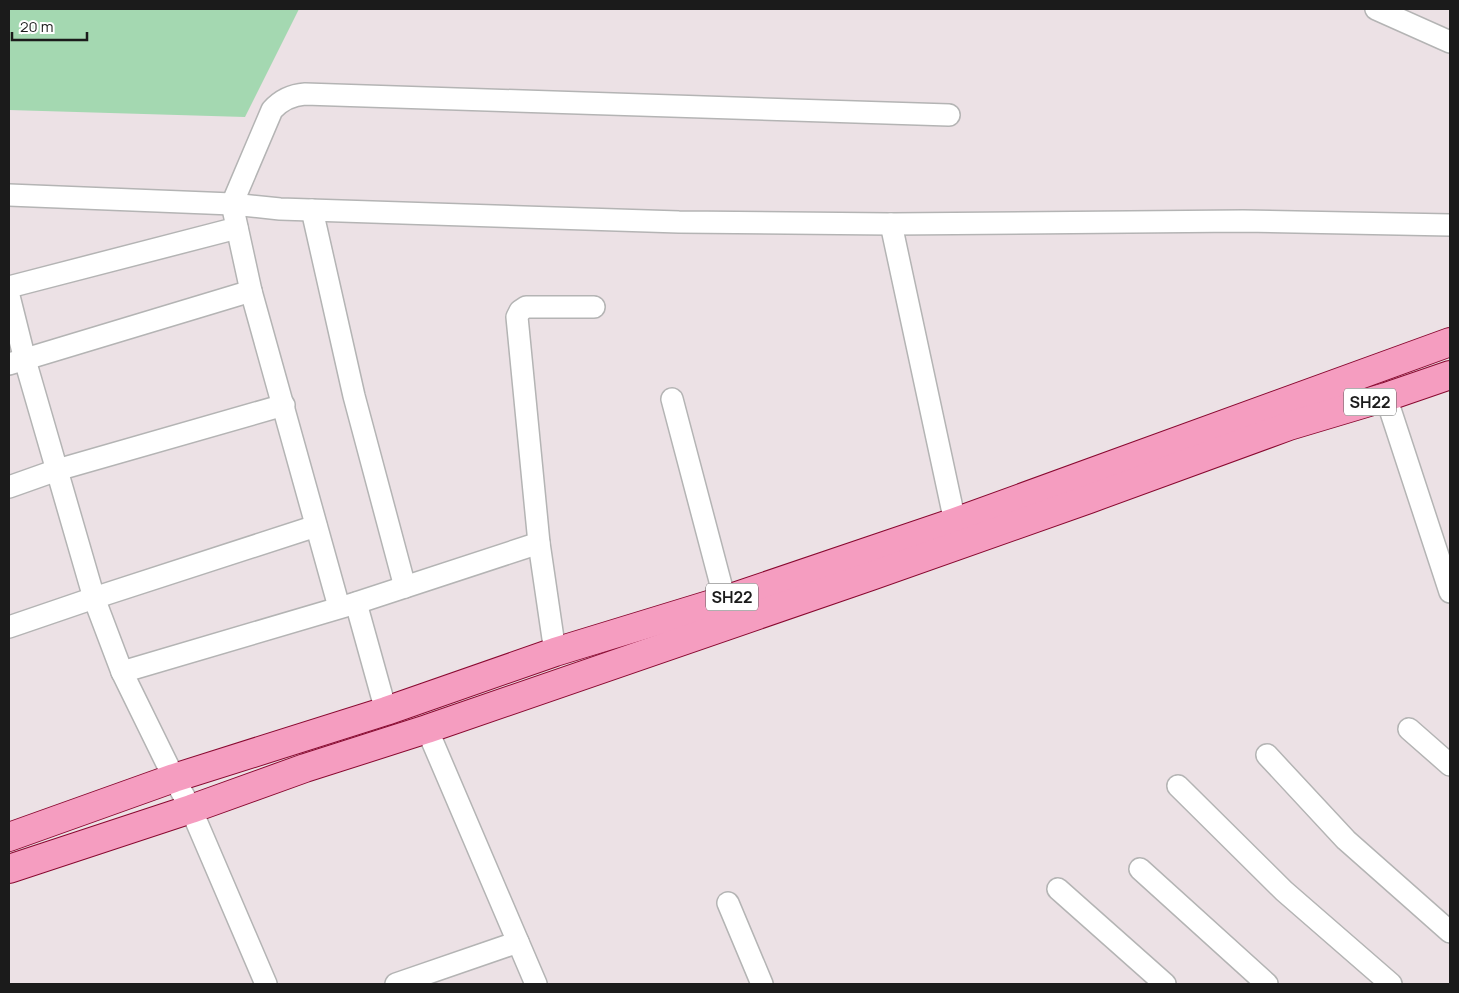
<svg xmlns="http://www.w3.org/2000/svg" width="1459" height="993" font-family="Manrope,sans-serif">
  <rect width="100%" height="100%" fill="#ece1e5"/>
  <path fill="#a4d8b1" d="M 9,9 L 299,9 L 245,117 L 9,110 Z"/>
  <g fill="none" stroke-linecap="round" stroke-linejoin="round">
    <defs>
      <g id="street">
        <path d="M 1376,9 L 1450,42"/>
        <path d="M 9,195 L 232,204 L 280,209 L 679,222 L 891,224 L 1243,221 L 1450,225"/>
        <path d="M 312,210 L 354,396 L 405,587"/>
        <path d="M 891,224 L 955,522"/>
        <path d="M 9,287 L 237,228"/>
        <path d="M 9,296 L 25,360 L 94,598 L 122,672 L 174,778 L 191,809 L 266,984"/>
        <path d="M 9,364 L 251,291"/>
        <path d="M 1386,397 L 1450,592"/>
        <path d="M 672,399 L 725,600"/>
        <path d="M 9,487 L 57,470 L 284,405"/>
        <path d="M 356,603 L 386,711"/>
        <path d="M 339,607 L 251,291 L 232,204 L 272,110 C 281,100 291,95 305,94 L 949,115"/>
        <path d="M 9,627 L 94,598 L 316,526"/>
        <path d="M 555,652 L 539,543 L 517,317 L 520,311 L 526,307 L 594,307"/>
        <path d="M 122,672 L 356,603 L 539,543"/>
        <path d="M 427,729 L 536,984"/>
        <path d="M 1409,729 L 1450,765"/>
        <path d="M 1267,755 L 1346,840 L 1450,932"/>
        <path d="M 1178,786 L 1284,891 L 1391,984"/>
        <path d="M 1140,869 L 1267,984"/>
        <path d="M 1058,889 L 1165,984"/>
        <path d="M 728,903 L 762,984"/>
        <path d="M 396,984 L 518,942"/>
      </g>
      <g id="primary">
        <path d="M 9,837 L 174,778 L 386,711 L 555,652 L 725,600 L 955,522 L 1450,342"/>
        <path d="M 9,869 L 191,809 L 305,768 L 427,729 L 871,576 L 1089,499 L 1289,426 L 1386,397 L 1450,375"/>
      </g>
    </defs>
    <use href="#street" stroke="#b4b4b4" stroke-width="24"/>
    <use href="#primary" stroke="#890930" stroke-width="30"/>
    <use href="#street" stroke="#fff" stroke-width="21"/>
    <use href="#primary" stroke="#f59dc0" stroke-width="28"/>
  </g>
  <g text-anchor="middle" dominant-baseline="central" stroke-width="5" stroke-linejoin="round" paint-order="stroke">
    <g fill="#fff" stroke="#5f5f5f" stroke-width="1">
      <rect x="1344" y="388.5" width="52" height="27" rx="4"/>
      <rect x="706" y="583.5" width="52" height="27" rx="4"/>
    </g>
    <g font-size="16" font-weight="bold" fill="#1b1b1b">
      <text x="1370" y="402">SH22</text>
      <text x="732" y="597">SH22</text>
    </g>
  </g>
  <rect width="1459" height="993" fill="none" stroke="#1b1b1b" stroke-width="20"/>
  <path d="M12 32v8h75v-8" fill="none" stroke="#1b1b1b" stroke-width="2.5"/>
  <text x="20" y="32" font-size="15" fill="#1b1b1b" stroke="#ffffff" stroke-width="4" paint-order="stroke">20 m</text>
</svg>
